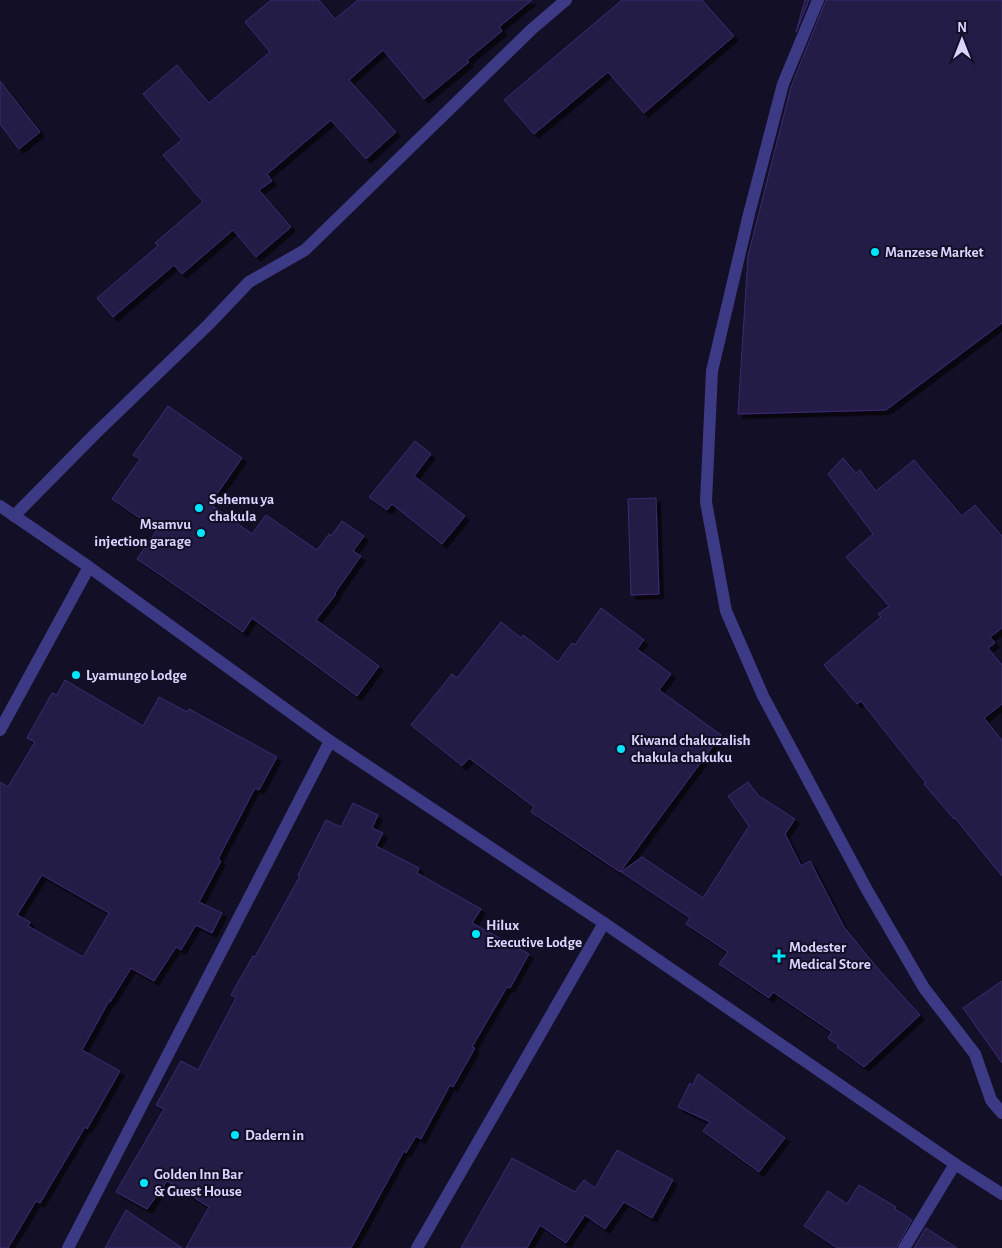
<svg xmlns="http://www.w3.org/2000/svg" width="1002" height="1248" font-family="'Alegreya Sans',sans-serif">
  <defs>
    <filter id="shadow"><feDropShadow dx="4.5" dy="4.5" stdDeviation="0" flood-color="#0009"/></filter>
  </defs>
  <rect width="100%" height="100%" fill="#130f26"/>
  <g fill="#241b47" stroke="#3b2d73" fill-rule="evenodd" filter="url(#shadow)">
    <path d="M 271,0 L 319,0 L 335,19 L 358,0 L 532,0 L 499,27 L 502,31 L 467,60 L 469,62 L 424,99 L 383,50 L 349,80 L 396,132 L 366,159 L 331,120 L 267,174 L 272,181 L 259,190 L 291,227 L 256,257 L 233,230 L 182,274 L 174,265 L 113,317 L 97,298 L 158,246 L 155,243 L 203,202 L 163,155 L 182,140 L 143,94 L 177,65 L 209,103 L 270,52 L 245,22 Z"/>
    <path d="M 622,0 L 702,0 L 734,36 L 644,113 L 608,72 L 534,134 L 504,100 Z"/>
    <path d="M 805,0 L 809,0 L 796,32 Z"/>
    <path d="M 826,0 L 1002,0 L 1002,323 L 886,410 L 738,414 L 748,256 L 791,87 Z"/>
    <path d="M 0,81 L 40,132 L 19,149 L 0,124 Z"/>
    <path d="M 168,406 L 242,458 L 210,504 L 252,534 L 266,515 L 317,550 L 329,534 L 331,536 L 342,521 L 364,536 L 353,551 L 361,556 L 335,593 L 336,594 L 316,620 L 379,666 L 357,696 L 252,618 L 243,632 L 137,559 L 157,530 L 112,499 L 140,459 L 133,455 Z"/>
    <path d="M 415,441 L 431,454 L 414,476 L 465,516 L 442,544 L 392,504 L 387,510 L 369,497 Z"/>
    <path d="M 843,458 L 856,473 L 860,470 L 876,491 L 914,460 L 962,516 L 975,505 L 1002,536 L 1002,628 L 990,637 L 995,643 L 988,648 L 1002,665 L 1002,704 L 984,718 L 1002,740 L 1002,876 L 955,818 L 954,819 L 924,784 L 926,783 L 861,701 L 857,704 L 824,665 L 881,617 L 878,614 L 889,606 L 846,557 L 873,534 L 828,474 Z"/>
    <path d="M 656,498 L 659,594 L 631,595 L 628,499 Z"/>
    <path d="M 601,608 L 644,640 L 637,649 L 671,674 L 659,690 L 721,735 L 620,872 L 531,812 L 534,807 L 469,758 L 462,766 L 411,725 L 452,674 L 457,678 L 501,622 L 521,638 L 523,635 L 558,662 L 572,643 L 575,645 Z"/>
    <path d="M 65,680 L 143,726 L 159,697 L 187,712 L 189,709 L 277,757 L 259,790 L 255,788 L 218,859 L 221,861 L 199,902 L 222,913 L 212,933 L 196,925 L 181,950 L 176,947 L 154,981 L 131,968 L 110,1002 L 109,1001 L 82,1050 L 120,1071 L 87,1129 L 85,1127 L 40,1203 L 36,1201 L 8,1248 L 0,1248 L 0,782 L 8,787 L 35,742 L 27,738 L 52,693 L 57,695 ZM 42,875 L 109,913 L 83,957 L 28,926 L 30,922 L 17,915 Z"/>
    <path d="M 748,782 L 759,796 L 795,819 L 785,834 L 801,866 L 810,861 L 844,927 L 880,971 L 920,1015 L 864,1067 L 837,1047 L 839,1046 L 828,1038 L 832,1032 L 773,992 L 769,998 L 719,964 L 728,952 L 686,924 L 690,918 L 621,872 L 642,857 L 703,898 L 749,826 L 728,796 Z"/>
    <path d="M 353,803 L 378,815 L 372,828 L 383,833 L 376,846 L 419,868 L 417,873 L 481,909 L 472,923 L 529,954 L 510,988 L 507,987 L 472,1047 L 475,1048 L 453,1087 L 450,1085 L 421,1139 L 416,1136 L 406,1153 L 404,1151 L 351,1248 L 186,1248 L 209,1207 L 167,1181 L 147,1209 L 116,1192 L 164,1109 L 156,1105 L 181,1061 L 198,1070 L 236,998 L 231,995 L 253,956 L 255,957 L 300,876 L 298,875 L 326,820 L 341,827 Z"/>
    <path d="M 1002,981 L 1002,1063 L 963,1008 Z"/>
    <path d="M 698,1074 L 785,1138 L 759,1172 L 703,1131 L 710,1122 L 678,1107 L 690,1083 L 693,1085 Z"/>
    <path d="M 617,1150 L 673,1180 L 652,1218 L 624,1202 L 605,1229 L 585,1215 L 566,1243 L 540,1225 L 527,1248 L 461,1248 L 512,1158 L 575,1192 L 584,1180 L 595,1188 Z"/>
    <path d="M 859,1185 L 896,1207 L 895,1209 L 912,1220 L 896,1248 L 837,1248 L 804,1226 L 828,1191 L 847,1204 Z"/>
    <path d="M 126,1210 L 182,1248 L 105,1248 Z"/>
    <path d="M 926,1228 L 957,1248 L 914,1248 Z"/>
  </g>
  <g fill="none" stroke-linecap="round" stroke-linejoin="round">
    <g stroke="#3d3a85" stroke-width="12">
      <path d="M 818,0 L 783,84 L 749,214 L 712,371 L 706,502 L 726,611 L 763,696 L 867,890 L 924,988 L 975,1054 L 991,1100 L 1002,1113"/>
      <path d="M 0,506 L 89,567 L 330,741 L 604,923 L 955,1164 L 1002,1194"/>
      <path d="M 14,516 L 96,433 L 208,325 L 249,282 L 305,250 L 532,29 L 566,0"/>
      <path d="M 0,730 L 89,567"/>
      <path d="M 68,1248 L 330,741"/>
      <path d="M 417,1248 L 604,923"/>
      <path d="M 904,1248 L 955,1164"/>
    </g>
  </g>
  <g fill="#00e5ff" stroke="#130f26" stroke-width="2">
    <circle cx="875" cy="252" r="5"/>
    <circle cx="199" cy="508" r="5"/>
    <circle cx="201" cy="533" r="5"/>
    <circle cx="76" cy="675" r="5"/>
    <circle cx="621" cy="749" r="5"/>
    <circle cx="476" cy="934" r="5"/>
    <path d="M776.5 948.5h5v5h5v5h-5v5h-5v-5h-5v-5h5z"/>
    <circle cx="235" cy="1135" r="5"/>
    <circle cx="144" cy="1183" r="5"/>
  </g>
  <g text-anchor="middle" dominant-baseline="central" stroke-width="4" stroke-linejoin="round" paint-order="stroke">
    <g font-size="15" font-weight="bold" fill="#d9d4ff" stroke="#130f26" text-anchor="start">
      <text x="885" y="252">Manzese Market</text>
      <text x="209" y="499">Sehemu ya<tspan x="209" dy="17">chakula</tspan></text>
      <text x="191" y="524" text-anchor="end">Msamvu<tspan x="191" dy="17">injection garage</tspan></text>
      <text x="86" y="675">Lyamungo Lodge</text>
      <text x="631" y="740">Kiwand chakuzalish<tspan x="631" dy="17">chakula chakuku</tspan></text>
      <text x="486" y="925">Hilux<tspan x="486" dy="17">Executive Lodge</tspan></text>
      <text x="789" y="947">Modester<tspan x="789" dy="17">Medical Store</tspan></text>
      <text x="245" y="1135">Dadern in</text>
      <text x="154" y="1174">Golden Inn Bar<tspan x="154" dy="17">&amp; Guest House</tspan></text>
    </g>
  </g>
  <g transform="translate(962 40)" stroke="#130f26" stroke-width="4" paint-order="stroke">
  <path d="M0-4L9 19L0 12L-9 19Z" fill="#d9d4ff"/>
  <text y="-8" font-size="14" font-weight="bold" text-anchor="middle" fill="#d9d4ff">N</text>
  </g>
</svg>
